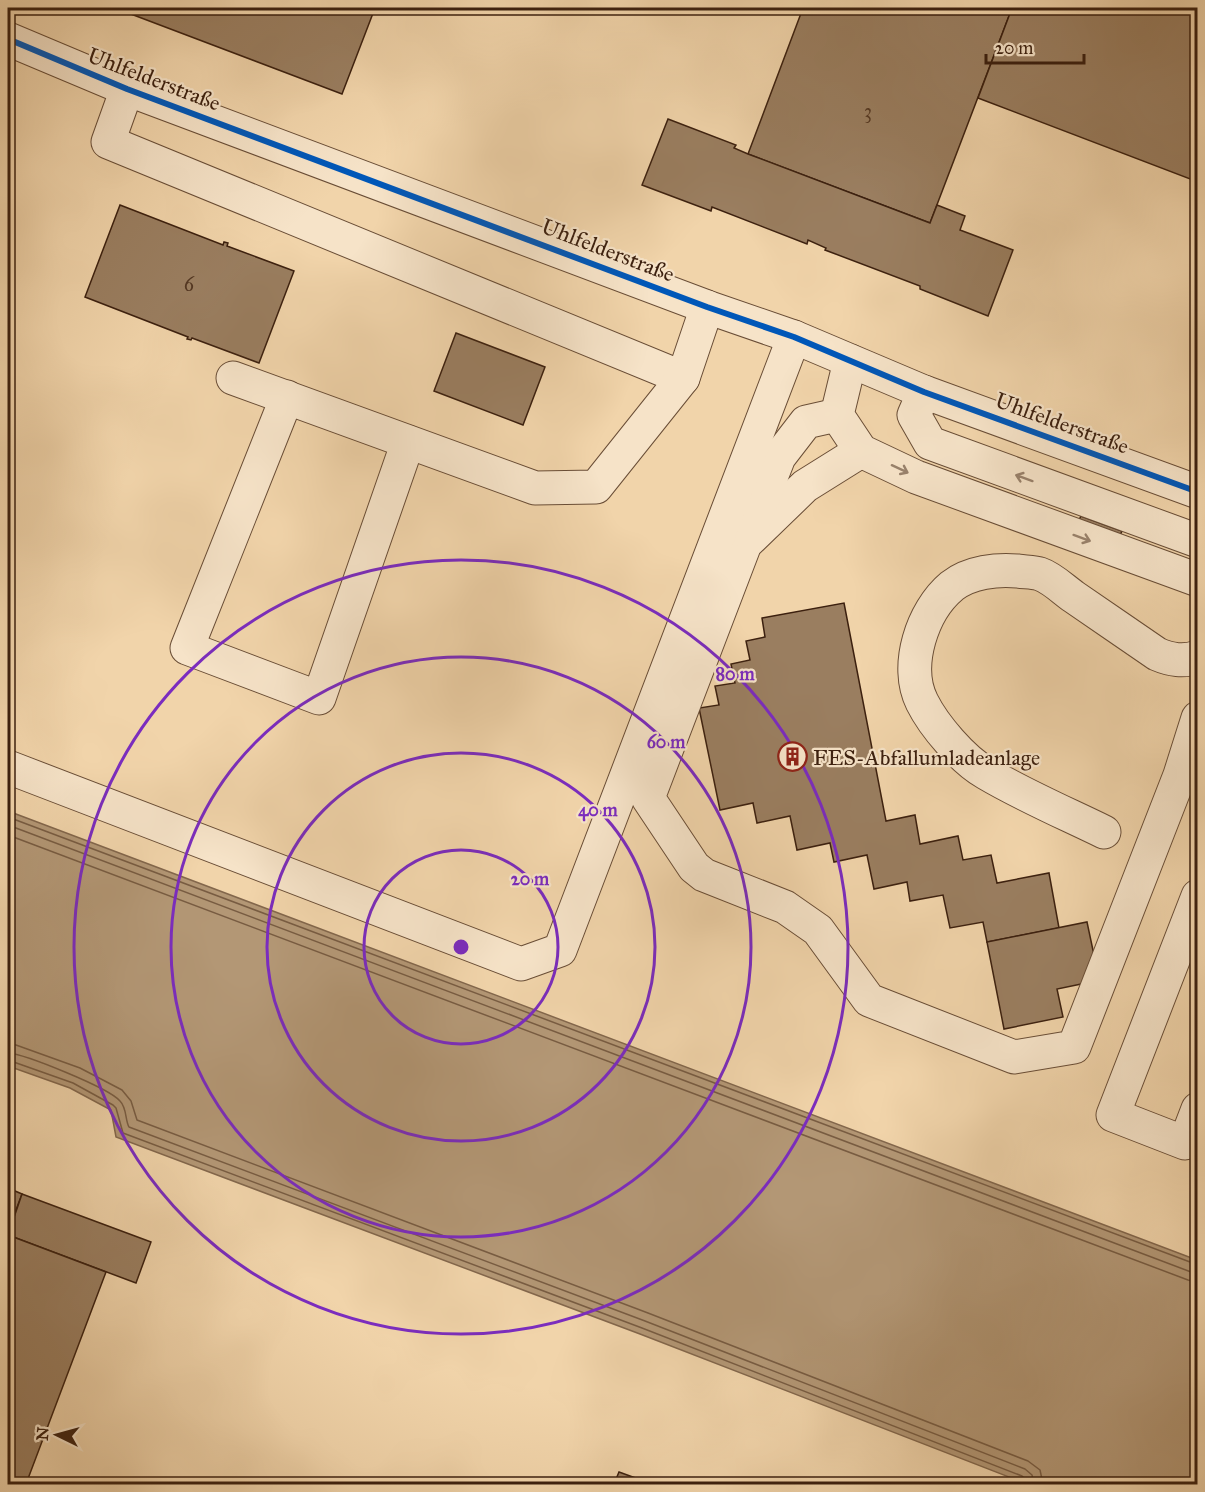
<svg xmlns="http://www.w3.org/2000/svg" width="1205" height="1492" font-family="'IM FELL Great Primer',serif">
  <rect width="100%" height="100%" fill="#f1d4aa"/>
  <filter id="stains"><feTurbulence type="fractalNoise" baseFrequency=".00333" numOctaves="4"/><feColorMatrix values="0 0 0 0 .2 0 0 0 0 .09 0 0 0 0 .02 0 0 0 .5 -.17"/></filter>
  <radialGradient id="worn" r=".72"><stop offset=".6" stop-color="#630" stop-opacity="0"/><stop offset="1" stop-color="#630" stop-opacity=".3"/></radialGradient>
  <path fill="#b39775" stroke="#83674c" stroke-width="1.5" d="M 8,811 L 1197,1260 L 1197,1484 L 1027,1484 L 640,1334 L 116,1137 L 111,1110 L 70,1088 L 8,1066 Z"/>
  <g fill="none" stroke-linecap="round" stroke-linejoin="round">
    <g stroke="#785c42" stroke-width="1.5">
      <path d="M 8,817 L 1198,1265"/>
      <path d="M 8,825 L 1191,1272 L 1198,1273"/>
      <path d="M 8,835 L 1188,1280 L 1198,1282"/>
      <path d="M 8,1044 L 16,1045 L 80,1068 L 122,1090 L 131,1101 L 137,1120 L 648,1313 L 1028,1461 L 1040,1470 L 1043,1484"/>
      <path d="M 8,1053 C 25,1054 109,1088 120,1101 C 127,1108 125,1120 129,1127 L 645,1321 L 1025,1469 L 1032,1475 L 1034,1484"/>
      <path d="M 8,1060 L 73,1083 L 113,1105 L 116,1108 L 123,1133 L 642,1328 L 1022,1476 L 1026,1480 L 1027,1484"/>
    </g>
  </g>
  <g fill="#9a7e60" stroke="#3c200f" stroke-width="1.5">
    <path d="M 115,8 L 375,8 L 342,94 Z"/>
    <path d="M 803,8 L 1012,8 L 930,223 L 748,154 Z"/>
    <path d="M 1012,8 L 1198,8 L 1198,182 L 978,98 Z"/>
    <path d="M 668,119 L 736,145 L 734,148 L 748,154 L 930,223 L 937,205 L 965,216 L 960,230 L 1013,250 L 988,316 L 920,289 L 920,286 L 825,250 L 826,248 L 808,240 L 807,244 L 712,207 L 711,211 L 642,185 Z"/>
    <path d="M 120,205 L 223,245 L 224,242 L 228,243 L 227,246 L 294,271 L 259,363 L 192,338 L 191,340 L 187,339 L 188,337 L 85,297 Z"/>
    <path d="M 456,333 L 545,367 L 523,425 L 434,391 Z"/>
    <path d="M 1081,516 L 1122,531 L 1118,540 L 1077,524 Z"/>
    <path d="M 844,603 L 886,821 L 915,815 L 920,844 L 958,836 L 963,860 L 991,855 L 997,883 L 1049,873 L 1059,928 L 987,942 L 983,922 L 950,928 L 943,895 L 910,901 L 907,882 L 874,889 L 867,855 L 834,862 L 830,843 L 797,850 L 790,816 L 757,823 L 753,803 L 720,810 L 699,708 L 719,705 L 715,686 L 735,683 L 731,664 L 750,660 L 746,641 L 765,637 L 762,618 Z"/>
    <path d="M 1087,922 L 1098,974 L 1086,983 L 1057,989 L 1063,1017 L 1004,1029 L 987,942 Z"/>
    <path d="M 8,1188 L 22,1194 L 8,1231 Z"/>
    <path d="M 22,1194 L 151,1242 L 136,1283 L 8,1235 Z"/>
    <path d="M 8,1235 L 106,1272 L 26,1484 L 8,1484 L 8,1409 L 13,1396 L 8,1394 Z"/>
    <path d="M 8,1394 L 13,1396 L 8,1409 Z"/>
    <path d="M 619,1472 L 652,1484 L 614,1484 Z"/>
  </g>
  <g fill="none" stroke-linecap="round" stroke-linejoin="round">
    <defs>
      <g id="minor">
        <path d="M 8,39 L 127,89 L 707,307 L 794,337 L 924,392 L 1198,492"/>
        <path d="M 127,89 L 108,142 L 683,378 L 707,307"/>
        <path d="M 850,361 L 837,415 L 861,451 L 916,477 L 1198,580"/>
        <path d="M 233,378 L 535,488 L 596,487 L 683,378"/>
        <path d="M 924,392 L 914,415 L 930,443 L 1198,541"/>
        <path d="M 287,397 L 187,648 L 319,698 L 408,442"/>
        <path d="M 861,451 L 805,486 L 745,544 L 648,798 L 694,867 L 704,875 L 785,907 L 818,930 L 869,1000 L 1014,1057 L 1074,1047 L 1180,775 L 1198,718"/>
        <path d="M 749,534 L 779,457 L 806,422 L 837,415"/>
        <path d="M 8,767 L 521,964 L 560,950 L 794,337"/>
        <path d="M 1104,832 C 1065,813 1023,795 986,773 C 963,760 934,726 922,702 C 904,666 922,611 952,586 C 970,572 997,569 1018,571 C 1024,572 1034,572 1040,574 C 1052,578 1064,590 1074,597 C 1102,616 1129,635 1157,654 C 1171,660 1183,662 1198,657"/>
        <path d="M 1198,896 L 1113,1115 L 1185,1143 L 1198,1109"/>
      </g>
    </defs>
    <use href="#minor" stroke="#694d36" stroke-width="35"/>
    <use href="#minor" stroke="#f6e3c8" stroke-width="33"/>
    <defs>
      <path id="cycleway" d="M 8,39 L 127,89 L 707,307 L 794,337 L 924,392 L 1198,492"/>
    </defs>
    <use href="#cycleway" stroke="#f6e3c8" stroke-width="10"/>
    <use href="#cycleway" stroke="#0057b8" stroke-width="6"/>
  </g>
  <defs><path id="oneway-shaft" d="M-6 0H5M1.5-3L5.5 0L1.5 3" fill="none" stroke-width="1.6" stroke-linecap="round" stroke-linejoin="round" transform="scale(1.5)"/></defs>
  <g stroke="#99826c">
    <use href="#oneway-shaft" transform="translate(900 469) rotate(25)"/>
    <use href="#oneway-shaft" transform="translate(1024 478) rotate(-160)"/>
    <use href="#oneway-shaft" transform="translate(1082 538) rotate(20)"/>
  </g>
  <g fill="none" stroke="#7b2cbf" stroke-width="3">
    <circle cx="461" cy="947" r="97"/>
    <circle cx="461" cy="947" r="194"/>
    <circle cx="461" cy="947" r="290"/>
    <circle cx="461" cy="947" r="387"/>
  </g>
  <defs>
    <symbol id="building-ring" viewBox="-11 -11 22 22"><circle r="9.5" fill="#f6e3c8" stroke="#8f2418" stroke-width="1.5"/><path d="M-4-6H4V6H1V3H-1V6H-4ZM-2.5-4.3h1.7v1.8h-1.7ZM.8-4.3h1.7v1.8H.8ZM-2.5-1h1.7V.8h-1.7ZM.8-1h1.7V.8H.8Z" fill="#8f2418"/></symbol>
  </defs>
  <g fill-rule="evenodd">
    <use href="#building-ring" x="776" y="740" width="33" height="33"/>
  </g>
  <g text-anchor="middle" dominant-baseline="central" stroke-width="4.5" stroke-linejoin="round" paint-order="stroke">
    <g font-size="20" fill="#543823">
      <text x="868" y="111">3</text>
      <text x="189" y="284">6</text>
    </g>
    <g font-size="22" fill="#3c200f" stroke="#f6e3c8">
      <text transform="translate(154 79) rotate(21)">Uhlfelderstraße</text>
      <text transform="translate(608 250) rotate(21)">Uhlfelderstraße</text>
      <text transform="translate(1062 423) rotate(20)">Uhlfelderstraße</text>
    </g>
    <g font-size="22" fill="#3c200f" stroke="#f6e3c8" text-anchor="start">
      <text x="813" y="757">FES-Abfallumladeanlage</text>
    </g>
  </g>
  <circle cx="461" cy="947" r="9" fill="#7b2cbf" stroke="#f6e3c8" stroke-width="3"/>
  <g font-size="18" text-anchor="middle" font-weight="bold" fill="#7b2cbf" stroke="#f6e3c8" stroke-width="4.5" stroke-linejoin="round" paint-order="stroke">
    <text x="735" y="680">80 m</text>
    <text x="666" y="748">60 m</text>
    <text x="598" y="816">40 m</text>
    <text x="530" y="885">20 m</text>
  </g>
  <rect width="1205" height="1492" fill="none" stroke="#f1d4aa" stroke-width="30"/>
  <rect x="9" y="9" width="1187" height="1474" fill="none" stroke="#3c200f" stroke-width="3"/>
  <rect x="15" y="15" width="1175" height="1462" fill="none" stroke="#3c200f" stroke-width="1.5"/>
  <g transform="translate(57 1435) rotate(275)" stroke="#f6e3c8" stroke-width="4.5" paint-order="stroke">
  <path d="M0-4.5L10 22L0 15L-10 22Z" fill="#3c200f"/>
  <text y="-9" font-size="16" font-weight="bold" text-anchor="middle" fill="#3c200f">N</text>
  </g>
  <path d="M986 54v9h98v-9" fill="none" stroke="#3c200f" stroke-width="3"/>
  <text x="995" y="54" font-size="18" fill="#3c200f" stroke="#f6e3c8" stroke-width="4.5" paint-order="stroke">20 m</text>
  <rect width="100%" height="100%" filter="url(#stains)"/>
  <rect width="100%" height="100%" fill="url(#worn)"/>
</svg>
